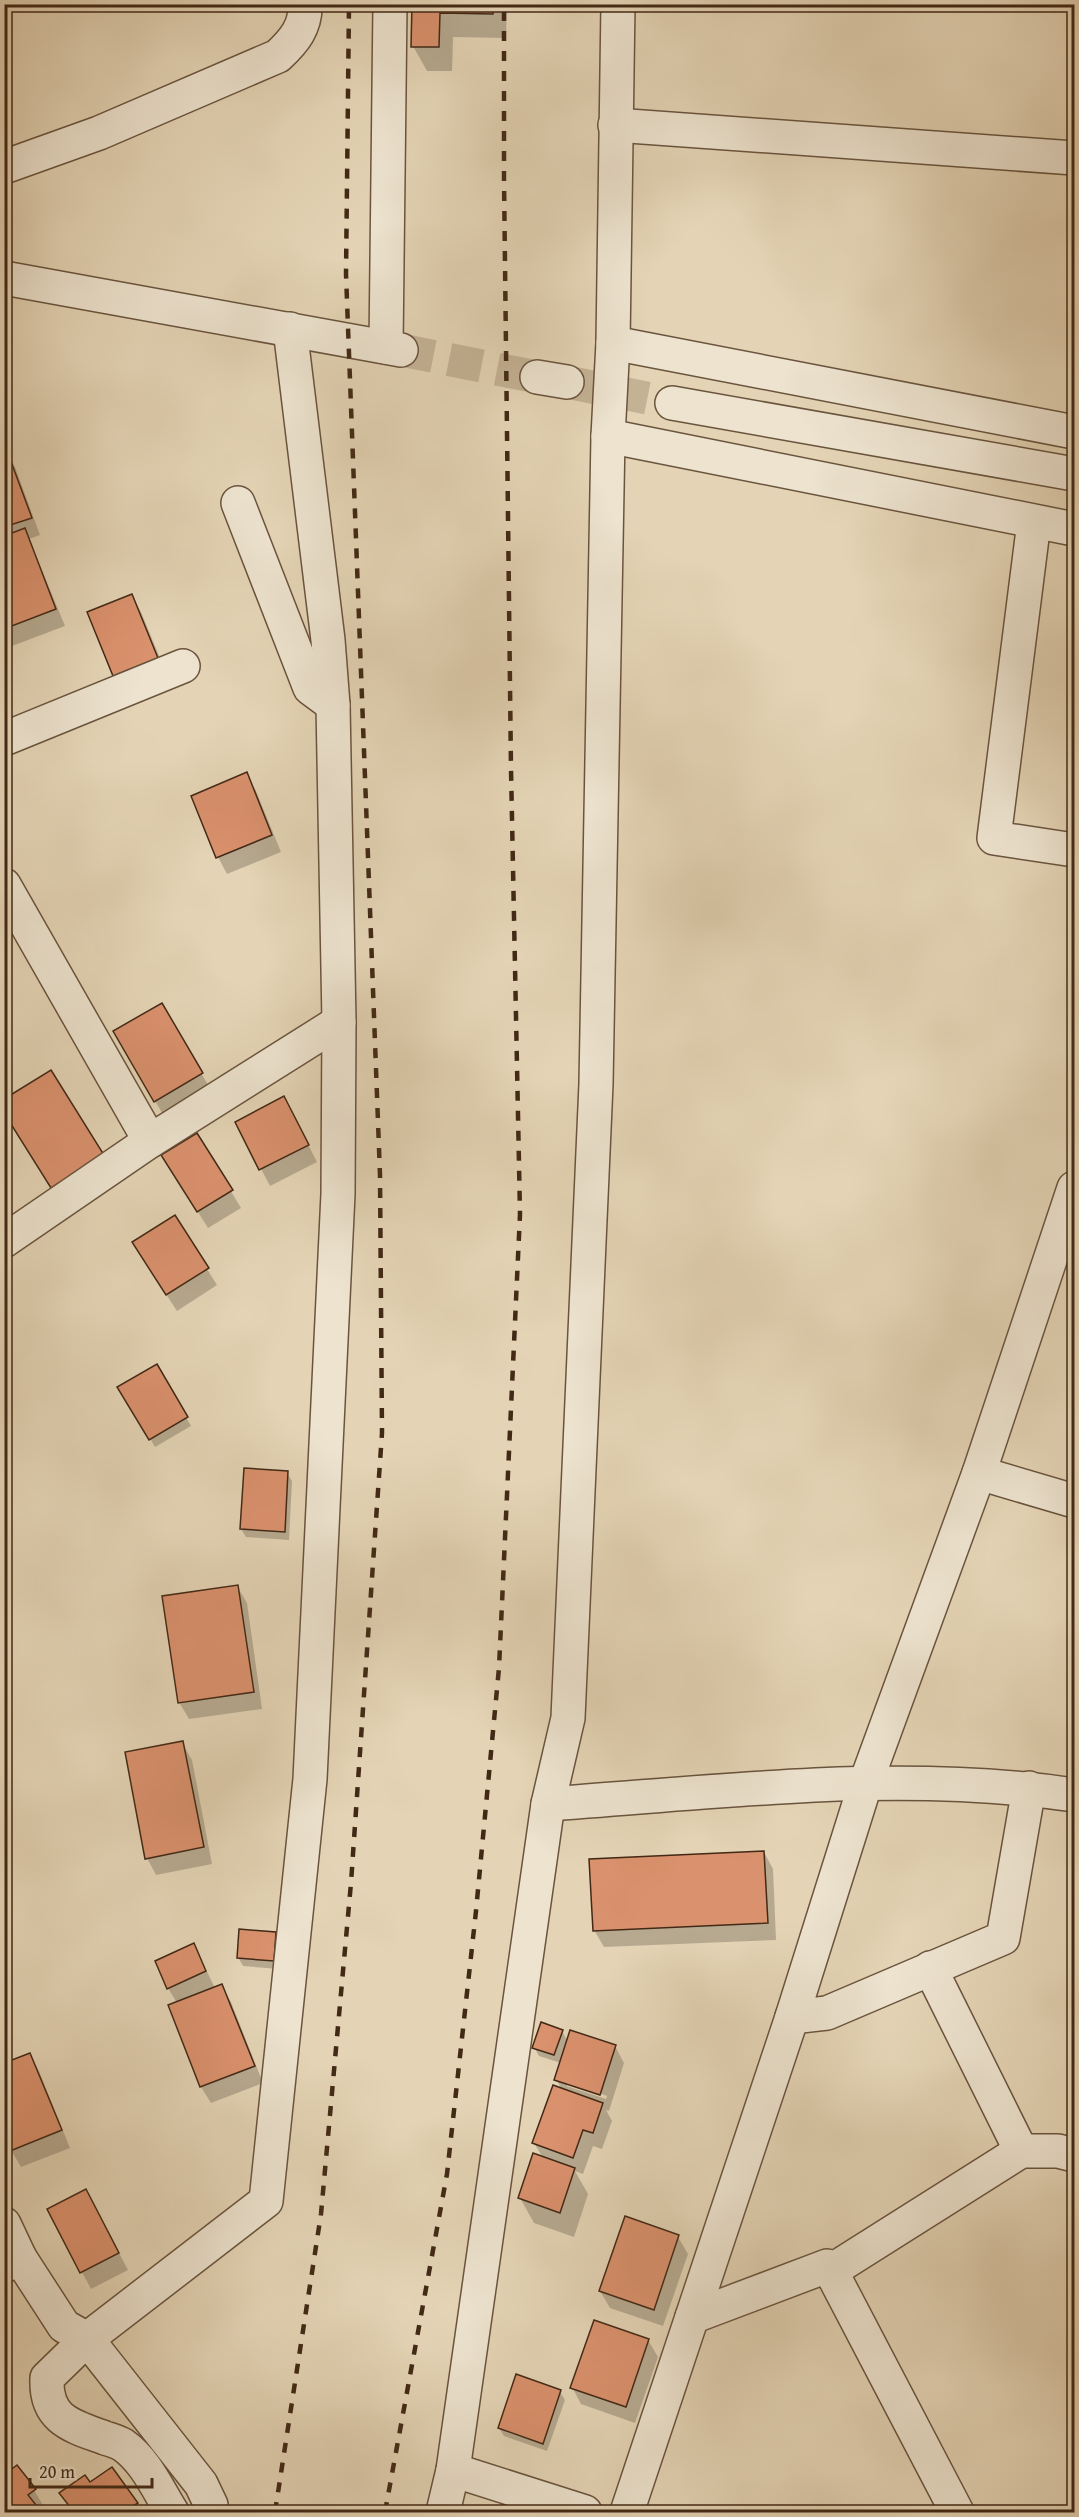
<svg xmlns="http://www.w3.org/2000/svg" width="1079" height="2517" font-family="'Gentium Book Plus',serif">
  <rect width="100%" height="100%" fill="#e4d4b5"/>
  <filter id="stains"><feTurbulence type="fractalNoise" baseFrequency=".00333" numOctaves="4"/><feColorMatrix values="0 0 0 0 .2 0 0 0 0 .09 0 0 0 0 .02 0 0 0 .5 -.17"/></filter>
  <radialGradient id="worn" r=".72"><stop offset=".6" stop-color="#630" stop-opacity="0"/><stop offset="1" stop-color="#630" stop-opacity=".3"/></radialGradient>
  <g fill="#0003" fill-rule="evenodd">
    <path d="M 4,4 L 26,4 L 4,13 Z"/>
    <path d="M 414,4 L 507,4 L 506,38 L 453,37 L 452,71 L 427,71 L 413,46 Z"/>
    <path d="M 4,432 L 12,449 L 6,451 L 15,467 L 40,535 L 29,539 L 65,626 L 4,649 Z"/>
    <path d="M 131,596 L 141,612 L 167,675 L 124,693 L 114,676 L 89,613 Z"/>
    <path d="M 246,774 L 256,791 L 281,852 L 227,874 L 218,857 L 193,796 Z"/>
    <path d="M 161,1005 L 211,1090 L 165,1118 L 115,1032 Z"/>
    <path d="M 293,1115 L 317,1162 L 270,1186 L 237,1123 Z"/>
    <path d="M 197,1135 L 241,1208 L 208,1228 L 173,1172 Z"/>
    <path d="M 143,1259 L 207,1269 L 217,1285 L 177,1311 Z"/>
    <path d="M 156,1366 L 191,1426 L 155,1447 L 120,1387 Z"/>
    <path d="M 287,1473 L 292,1481 L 289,1540 L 246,1537 L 241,1529 Z"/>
    <path d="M 237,1586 L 247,1603 L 262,1709 L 189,1719 L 179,1702 Z"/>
    <path d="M 182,1743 L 192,1760 L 212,1864 L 156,1875 L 147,1858 Z"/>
    <path d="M 764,1852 L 773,1869 L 776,1940 L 604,1947 L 594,1930 Z"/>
    <path d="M 275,1933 L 280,1941 L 278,1969 L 243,1966 L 238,1957 Z"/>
    <path d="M 194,1945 L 215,1988 L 221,1986 L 231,2002 L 263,2083 L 211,2103 L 201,2087 L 170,2006 L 177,2003 L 168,1988 Z"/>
    <path d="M 562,2031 L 568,2042 L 615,2046 L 624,2063 L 609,2111 L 606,2110 L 612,2121 L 602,2149 L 593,2146 L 583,2174 L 575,2171 L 588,2194 L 574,2237 L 534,2223 L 520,2198 L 543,2158 L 534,2143 L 562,2090 L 556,2079 L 561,2063 L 539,2056 L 534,2047 ZM 567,2082 L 607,2096 L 606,2099 L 567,2086 Z"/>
    <path d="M 30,2055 L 39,2071 L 70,2148 L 21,2167 L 11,2150 Z"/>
    <path d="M 95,2207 L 128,2270 L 91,2289 L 49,2210 Z"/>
    <path d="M 678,2237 L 688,2254 L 663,2326 L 610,2308 L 600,2291 Z"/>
    <path d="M 648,2340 L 658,2357 L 635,2423 L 581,2404 L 572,2387 Z"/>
    <path d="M 560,2392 L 565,2400 L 547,2451 L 504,2436 L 499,2428 Z"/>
    <path d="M 4,2467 L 34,2490 L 44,2507 L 38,2512 L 4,2512 Z"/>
    <path d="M 90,2484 L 136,2504 L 141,2512 L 73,2512 L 61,2493 Z"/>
  </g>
  <g fill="#da916d" stroke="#422916" stroke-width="1.5">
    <path d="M 412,4 L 493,4 L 493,14 L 440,13 L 439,47 L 411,47 Z"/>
    <path d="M 6,448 L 32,518 L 4,527 L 4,449 Z"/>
    <path d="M 25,528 L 56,609 L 4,629 L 4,536 Z"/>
    <path d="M 132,594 L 158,658 L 113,676 L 87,612 Z"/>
    <path d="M 247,772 L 272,835 L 216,858 L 191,796 Z"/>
    <path d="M 162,1003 L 203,1073 L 154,1102 L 113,1031 Z"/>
    <path d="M 51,1070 L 104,1155 L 51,1188 L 4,1113 L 4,1099 Z"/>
    <path d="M 284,1096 L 309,1145 L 259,1170 L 235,1122 Z"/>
    <path d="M 197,1133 L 233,1190 L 197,1212 L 161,1155 Z"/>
    <path d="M 175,1215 L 209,1268 L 166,1295 L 132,1242 Z"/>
    <path d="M 157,1364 L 188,1417 L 149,1440 L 117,1387 Z"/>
    <path d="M 244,1468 L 288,1471 L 285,1532 L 240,1529 Z"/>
    <path d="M 238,1585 L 254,1692 L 178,1703 L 162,1596 Z"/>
    <path d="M 183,1741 L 204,1847 L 145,1859 L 125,1752 Z"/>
    <path d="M 764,1851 L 768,1923 L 593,1931 L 589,1859 Z"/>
    <path d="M 239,1929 L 276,1932 L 274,1961 L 237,1958 Z"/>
    <path d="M 194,1943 L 206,1971 L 167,1989 L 155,1961 Z"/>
    <path d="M 222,1984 L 255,2066 L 200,2087 L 168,2005 Z"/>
    <path d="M 541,2022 L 563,2030 L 554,2055 L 532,2048 Z"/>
    <path d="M 570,2030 L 616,2045 L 600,2095 L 554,2080 Z"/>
    <path d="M 30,2053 L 62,2130 L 10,2151 L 4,2138 L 4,2063 Z"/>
    <path d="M 553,2085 L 603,2103 L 593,2133 L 583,2130 L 573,2158 L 532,2143 Z"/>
    <path d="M 533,2153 L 575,2168 L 560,2213 L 518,2198 Z"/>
    <path d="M 86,2189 L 119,2253 L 80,2273 L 47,2209 Z"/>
    <path d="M 625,2216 L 679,2235 L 654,2310 L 599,2291 Z"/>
    <path d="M 594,2320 L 649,2339 L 626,2407 L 570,2388 Z"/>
    <path d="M 516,2374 L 561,2390 L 543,2444 L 498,2428 Z"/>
    <path d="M 4,2465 L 9,2471 L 17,2465 L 36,2489 L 28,2495 L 36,2505 L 26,2512 L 4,2512 Z"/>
    <path d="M 112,2467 L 138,2503 L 124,2512 L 74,2512 L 59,2493 L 85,2475 L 90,2482 Z"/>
    <path d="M 502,2504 L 527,2512 L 499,2512 Z"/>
  </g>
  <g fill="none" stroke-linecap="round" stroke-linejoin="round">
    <g stroke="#c4b295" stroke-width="33" stroke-dasharray="33 16" stroke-linecap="butt">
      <path d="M 401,350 L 537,377"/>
      <path d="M 567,382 L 672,403"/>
    </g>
    <defs>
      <g id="minor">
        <path d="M 615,125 L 1074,158"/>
        <path d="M 4,167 L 99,133 L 278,56 C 294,41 306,27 305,4"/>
        <path d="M 4,278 L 401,350"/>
        <path d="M 613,343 L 1074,432"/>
        <path d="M 386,347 L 390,4"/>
        <path d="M 537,377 L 567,382"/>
        <path d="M 672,403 L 1074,474"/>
        <path d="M 608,436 L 1074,529"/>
        <path d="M 238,503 L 310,688 L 333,705"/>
        <path d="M 1034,522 L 994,838 L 1074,850"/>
        <path d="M 4,739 L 183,666"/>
        <path d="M 4,885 L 150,1141"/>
        <path d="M 4,1241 L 150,1141 L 339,1022"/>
        <path d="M 979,1473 L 1074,1501"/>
        <path d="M 548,1804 C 722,1792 900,1769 1074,1795"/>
        <path d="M 930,1968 L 1021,2151"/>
        <path d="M 792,2017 L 827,2013 L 1003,1938 L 1029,1788"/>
        <path d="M 4,2224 L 20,2258"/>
        <path d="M 4,2266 L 20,2258 L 64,2326 L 87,2339 L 201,2484 L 211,2505 L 212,2512"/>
        <path d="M 831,2271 L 1021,2151 L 1058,2151 L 1074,2155"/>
        <path d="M 692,2317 L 827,2266 L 831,2271 L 957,2512"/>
        <path d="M 453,2470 L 585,2512"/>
        <path d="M 172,2512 C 158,2490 146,2461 123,2445 C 118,2442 111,2440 105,2438 C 72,2426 45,2420 47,2378 L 87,2339 L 266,2201 L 310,1779 L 338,1194 L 339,1022 L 333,705 L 328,640 L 290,329"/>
        <path d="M 443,2512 L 453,2470 L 548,1804 L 568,1718 L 596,1084 L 608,436 L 613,343 L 618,4"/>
        <path d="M 627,2512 L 792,2017 L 866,1782 L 979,1473 L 1074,1188"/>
      </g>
    </defs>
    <use href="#minor" stroke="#6a543e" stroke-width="36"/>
    <use href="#minor" stroke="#ede3cf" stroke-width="33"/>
    <g stroke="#422916" stroke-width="4.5" stroke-dasharray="10 10" stroke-linecap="butt">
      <path d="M 275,2512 L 321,2214 L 351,1883 L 382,1433 L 380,1175 L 346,274 L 349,4"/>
      <path d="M 385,2512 L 447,2174 L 476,1911 L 499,1668 L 520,1214 L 511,769 L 504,179 L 504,4"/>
    </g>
  </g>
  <rect width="1079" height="2517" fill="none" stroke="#e4d4b5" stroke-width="24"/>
  <rect x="6" y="6" width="1067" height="2505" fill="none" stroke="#422916" stroke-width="3"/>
  <rect x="12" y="12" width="1055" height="2493" fill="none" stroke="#422916" stroke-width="1.5"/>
  <path d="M30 2478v9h122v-9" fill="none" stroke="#422916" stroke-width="3"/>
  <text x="39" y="2478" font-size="18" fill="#422916" stroke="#ede3cf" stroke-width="4.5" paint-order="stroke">20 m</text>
  <rect width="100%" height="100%" filter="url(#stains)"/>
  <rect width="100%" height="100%" fill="url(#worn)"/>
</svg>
